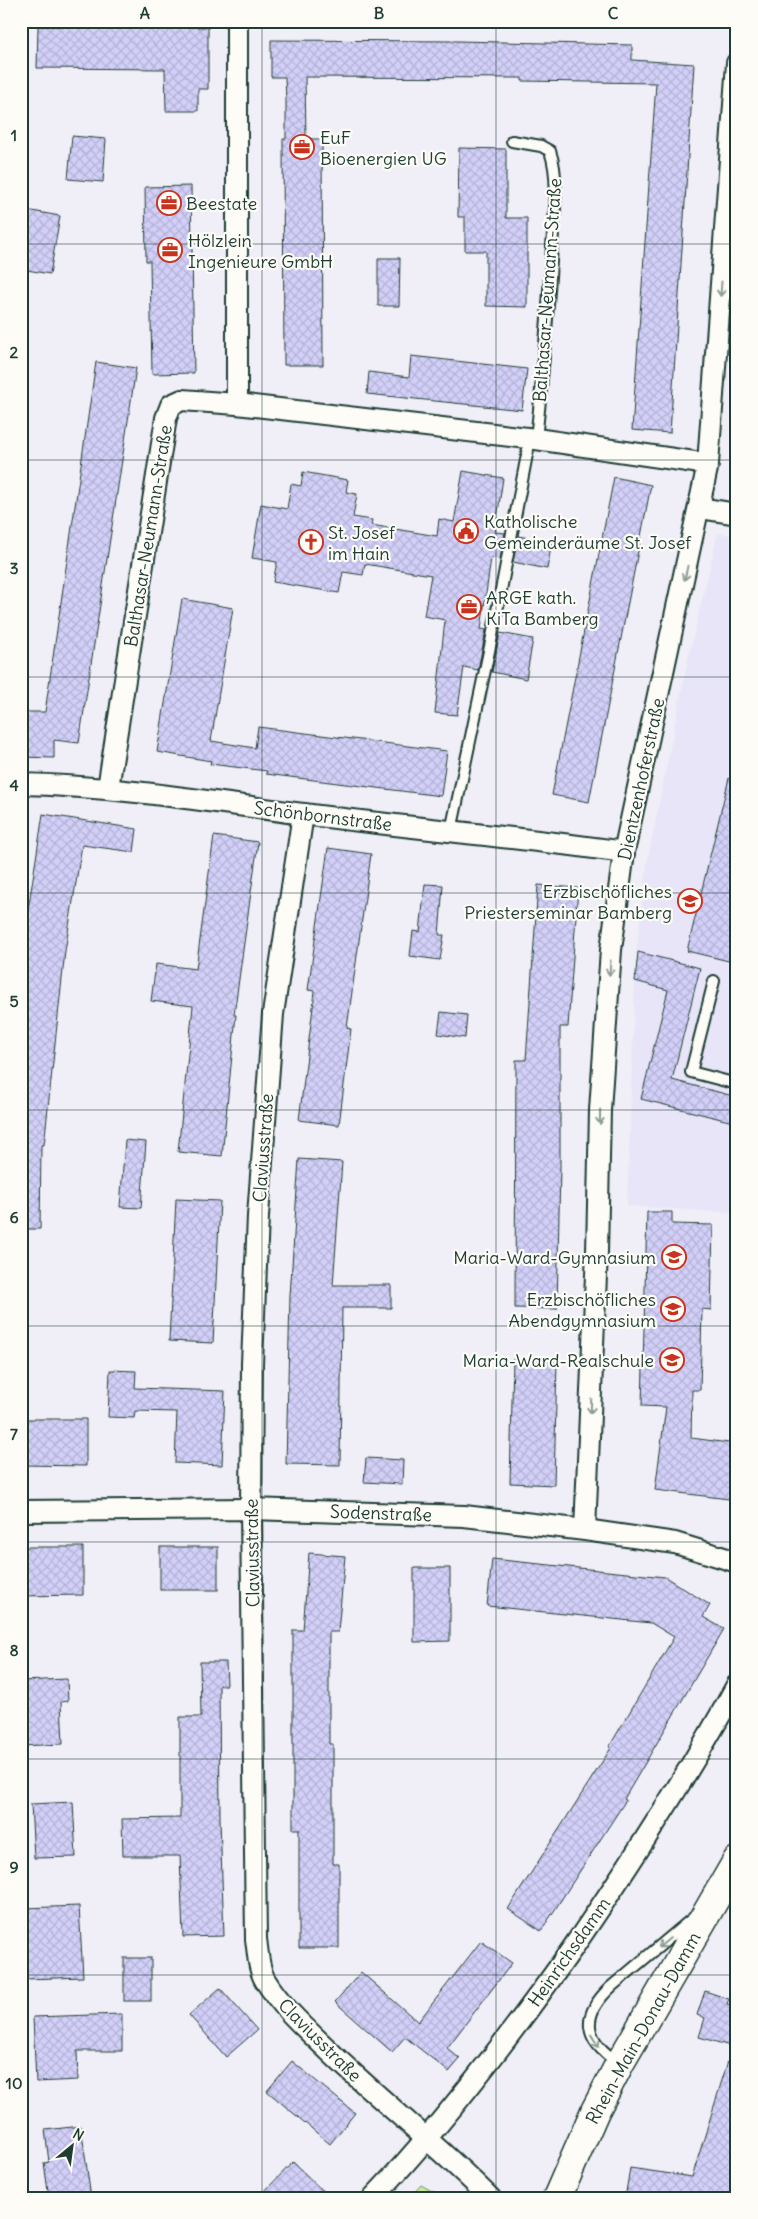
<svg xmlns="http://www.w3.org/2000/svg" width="758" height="2219" font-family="Delius,sans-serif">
  <defs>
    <pattern id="park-crowns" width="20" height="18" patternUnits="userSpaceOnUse" patternTransform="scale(1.25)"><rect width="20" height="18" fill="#c9e8a0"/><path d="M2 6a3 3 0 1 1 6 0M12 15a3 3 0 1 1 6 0" fill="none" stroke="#acc88a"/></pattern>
    <pattern id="building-cross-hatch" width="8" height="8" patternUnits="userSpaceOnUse" patternTransform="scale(1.25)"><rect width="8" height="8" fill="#d2cff8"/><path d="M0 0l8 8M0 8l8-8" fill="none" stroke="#b4b3d5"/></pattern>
  </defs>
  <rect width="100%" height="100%" fill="#f0eef7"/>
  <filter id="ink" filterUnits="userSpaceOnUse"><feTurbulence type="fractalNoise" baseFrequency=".02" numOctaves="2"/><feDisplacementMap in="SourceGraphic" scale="10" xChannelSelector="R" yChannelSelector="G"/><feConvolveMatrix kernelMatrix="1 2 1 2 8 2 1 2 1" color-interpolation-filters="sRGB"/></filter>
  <g filter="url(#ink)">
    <path fill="#e7e5f7" d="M 718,533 L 737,536 L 737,1213 L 627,1206 L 635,981 L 638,938 L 647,864 L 688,659 Z"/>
    <path fill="url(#park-crowns)" stroke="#74926a" d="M 421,2185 L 445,2198 L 409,2198 Z"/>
    <g fill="url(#building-cross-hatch)" stroke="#1f3d34">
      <path d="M 38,26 L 208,27 L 208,89 L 198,89 L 198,111 L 166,111 L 165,69 L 37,68 Z"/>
      <path d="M 271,40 L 457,41 L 632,45 L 632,60 L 694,64 L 670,433 L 632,430 L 656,83 L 522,81 L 522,78 L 305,77 L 306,139 L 322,139 L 323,365 L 284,365 L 283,139 L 286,139 L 286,100 L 285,77 L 271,77 Z"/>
      <path d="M 72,136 L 106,139 L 103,182 L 68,179 Z"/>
      <path d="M 459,148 L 506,149 L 506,218 L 527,218 L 527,307 L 486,306 L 486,251 L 465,251 L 465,217 L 458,217 Z"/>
      <path d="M 191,186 L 194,373 L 152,374 L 150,261 L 146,261 L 145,187 Z"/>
      <path d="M 21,209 L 60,216 L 50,274 L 21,269 Z"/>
      <path d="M 378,258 L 400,258 L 399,306 L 378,306 Z"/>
      <path d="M 411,356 L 527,369 L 522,410 L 367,394 L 369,372 L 409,377 Z"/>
      <path d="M 96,362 L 136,368 L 79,743 L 54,740 L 54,758 L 21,757 L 21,712 L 45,712 Z"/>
      <path d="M 463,471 L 503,478 L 495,532 L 505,533 L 500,559 L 491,558 L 481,629 L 486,630 L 478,670 L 464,667 L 457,715 L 435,713 L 445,620 L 424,616 L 431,575 L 365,564 L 363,575 L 343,572 L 339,593 L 273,582 L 277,562 L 252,558 L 261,504 L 287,509 L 291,484 L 301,486 L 303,472 L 348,480 L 346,492 L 357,494 L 353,517 L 372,520 L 371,525 L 437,536 L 439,519 L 454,522 Z"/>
      <path d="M 614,477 L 651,485 L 589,802 L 552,795 Z"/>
      <path d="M 518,536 L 552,542 L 547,569 L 513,562 Z"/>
      <path d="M 182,599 L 233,608 L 211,741 L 255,748 L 258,727 L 447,751 L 441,796 L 266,774 L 267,771 L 210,764 L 211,761 L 157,752 Z"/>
      <path d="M 500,633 L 533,639 L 526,679 L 492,672 Z"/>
      <path d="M 729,778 L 737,779 L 737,963 L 687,951 Z"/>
      <path d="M 43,814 L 137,829 L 134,852 L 82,845 L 65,951 L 44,1145 L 41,1145 L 40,1229 L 21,1229 L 21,955 Z"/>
      <path d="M 214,836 L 258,842 L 234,1015 L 236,1015 L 222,1156 L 178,1152 L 193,1006 L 151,1001 L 156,964 L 196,969 Z"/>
      <path d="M 328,848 L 371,854 L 347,1028 L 351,1029 L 339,1125 L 299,1120 L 315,991 L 308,990 Z"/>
      <path d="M 425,884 L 443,885 L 439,935 L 444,935 L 440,960 L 410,956 L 413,931 L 420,932 Z"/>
      <path d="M 538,885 L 578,888 L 568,1027 L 560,1027 L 560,1167 L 557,1309 L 515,1308 L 516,1060 L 526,1060 Z"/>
      <path d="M 638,952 L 700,968 L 672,1080 L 737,1097 L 737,1123 L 641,1099 L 668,990 L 635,981 Z"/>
      <path d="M 441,1012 L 467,1015 L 465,1038 L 438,1034 Z"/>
      <path d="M 125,1140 L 146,1142 L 141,1208 L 120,1207 Z"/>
      <path d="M 299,1159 L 342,1162 L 333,1285 L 391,1285 L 391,1308 L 342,1308 L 340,1465 L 286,1464 L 290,1296 Z"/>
      <path d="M 176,1199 L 220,1201 L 213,1343 L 169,1341 Z"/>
      <path d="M 647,1212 L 672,1212 L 672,1224 L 713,1225 L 711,1310 L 702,1309 L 700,1390 L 692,1390 L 691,1438 L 737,1444 L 737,1500 L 655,1490 L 666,1407 L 642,1406 Z"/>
      <path d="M 513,1359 L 557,1360 L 554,1485 L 510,1483 Z"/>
      <path d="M 110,1370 L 136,1371 L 135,1388 L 225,1391 L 222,1465 L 175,1463 L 177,1412 L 135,1411 L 134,1418 L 108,1417 Z"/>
      <path d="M 21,1419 L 86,1419 L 86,1466 L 21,1465 Z"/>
      <path d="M 366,1458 L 403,1460 L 402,1484 L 364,1482 Z"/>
      <path d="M 21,1547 L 83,1547 L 83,1595 L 21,1596 Z"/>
      <rect x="160" y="1547" width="58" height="43"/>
      <path d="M 309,1553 L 345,1556 L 338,1632 L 329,1632 L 329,1744 L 333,1744 L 333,1864 L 339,1864 L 339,1948 L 299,1948 L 299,1829 L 293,1829 L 293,1630 L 303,1630 Z"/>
      <path d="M 492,1559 L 665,1577 L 710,1605 L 703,1617 L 724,1629 L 624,1799 L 626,1800 L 541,1931 L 508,1909 L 611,1748 L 609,1747 L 674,1637 L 651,1623 L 487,1606 Z"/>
      <path d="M 414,1568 L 450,1568 L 450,1641 L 414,1642 Z"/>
      <path d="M 200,1662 L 226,1662 L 227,1685 L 219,1685 L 220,1820 L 224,1936 L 183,1937 L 180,1856 L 123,1856 L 122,1819 L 180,1818 L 180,1717 L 201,1717 Z"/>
      <path d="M 67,1679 L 68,1701 L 61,1702 L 63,1744 L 21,1746 L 21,1681 Z"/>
      <path d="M 73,1802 L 76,1857 L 34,1858 L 31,1804 Z"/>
      <path d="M 79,1906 L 83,1977 L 27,1979 L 24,1908 Z"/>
      <path d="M 481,1941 L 512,1963 L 447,2048 L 460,2059 L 449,2072 L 405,2037 L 392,2052 L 335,2002 L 361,1972 L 418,2022 Z"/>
      <rect x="124" y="1958" width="27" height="43"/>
      <path d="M 220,1988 L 257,2030 L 226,2057 L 189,2015 Z"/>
      <path d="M 705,1991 L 729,1999 L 727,2004 L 737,2008 L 737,2048 L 699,2037 L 705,2018 L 697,2015 Z"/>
      <path d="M 122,2014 L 122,2051 L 77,2051 L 78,2080 L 36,2082 L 33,2017 Z"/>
      <path d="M 732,2048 L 737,2049 L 737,2198 L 625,2198 L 630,2168 L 692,2177 Z"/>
      <path d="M 292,2061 L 355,2113 L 330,2144 L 267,2091 Z"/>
      <path d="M 81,2126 L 91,2198 L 49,2198 L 44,2163 L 49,2162 L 45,2130 Z"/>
      <path d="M 293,2162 L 330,2198 L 258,2198 Z"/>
    </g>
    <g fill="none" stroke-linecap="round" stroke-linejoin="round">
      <defs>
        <g id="lane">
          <path d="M 512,141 L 541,146 L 550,151 C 560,180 554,216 552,246 C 548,310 543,375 536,439"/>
          <path d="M 451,831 L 492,637 L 530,439"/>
          <path d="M 714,981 L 691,1072 L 737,1084"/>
          <path d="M 619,2063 C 583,2040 580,2015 612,1986 L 693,1918"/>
        </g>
        <g id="street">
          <path d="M 237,404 L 237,21"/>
          <path d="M 700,508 L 737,514"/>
          <path d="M 21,784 C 116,786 210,802 304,814 C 410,828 517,837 624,852"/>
          <path d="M 108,788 L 166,418 L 171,405 L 182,400 L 237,404 L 536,439 L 708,464"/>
          <path d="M 303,814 L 273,1014 L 258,1216 L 252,1364 L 251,1509 L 256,1939 C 258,1952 258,1968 265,1980 C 281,2006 304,2027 326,2048 C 379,2100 438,2145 490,2198"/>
          <path d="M 21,1511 L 251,1509 L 464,1516 L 585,1530 L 675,1543 L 737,1562"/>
          <path d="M 585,1530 L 597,1252 L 600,1110 L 611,950 L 624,852 L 708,464 L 737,63"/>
          <path d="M 373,2198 C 446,2121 511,2035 572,1949 C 631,1863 687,1777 737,1685"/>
        </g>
        <path id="secondary" d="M 557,2198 L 595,2111 L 620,2063 L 737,1861"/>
      </defs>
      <use href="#lane" stroke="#1f3d34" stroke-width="14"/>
      <use href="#street" stroke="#1f3d34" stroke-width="24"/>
      <use href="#secondary" stroke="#1f3d34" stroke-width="31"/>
      <use href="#lane" stroke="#fdfcf7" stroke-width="10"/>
      <use href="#street" stroke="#fdfcf7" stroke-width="20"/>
      <use href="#secondary" stroke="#fdfcf7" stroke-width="28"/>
    </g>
    <defs><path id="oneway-shaft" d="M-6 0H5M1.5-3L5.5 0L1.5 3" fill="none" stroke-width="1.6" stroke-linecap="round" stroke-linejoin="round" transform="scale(1.25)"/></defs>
    <g stroke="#8e9c96">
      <use href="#oneway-shaft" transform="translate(721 289) rotate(94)"/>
      <use href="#oneway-shaft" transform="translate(686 573) rotate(102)"/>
      <use href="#oneway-shaft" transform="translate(610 968) rotate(94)"/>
      <use href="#oneway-shaft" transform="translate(600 1117) rotate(91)"/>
      <use href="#oneway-shaft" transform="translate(591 1406) rotate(92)"/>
      <use href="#oneway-shaft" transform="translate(664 1943) rotate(140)"/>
      <use href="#oneway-shaft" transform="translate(595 2041) rotate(58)"/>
    </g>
  </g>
  <path fill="none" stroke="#1f3d34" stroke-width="1" stroke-opacity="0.55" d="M 262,21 L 262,2198M 496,21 L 496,2198M 21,244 L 737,244M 21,460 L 737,460M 21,677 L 737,677M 21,893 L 737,893M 21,1110 L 737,1110M 21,1326 L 737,1326M 21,1542 L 737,1542M 21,1759 L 737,1759M 21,1975 L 737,1975"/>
  <defs>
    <symbol id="office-ring" viewBox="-11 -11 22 22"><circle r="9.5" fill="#fdfcf7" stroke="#c8321e" stroke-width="1.5"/><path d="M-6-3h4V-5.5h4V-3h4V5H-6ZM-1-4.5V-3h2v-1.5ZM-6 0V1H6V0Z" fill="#c8321e"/></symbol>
    <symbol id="civic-ring" viewBox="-11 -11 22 22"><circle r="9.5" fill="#fdfcf7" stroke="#c8321e" stroke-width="1.5"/><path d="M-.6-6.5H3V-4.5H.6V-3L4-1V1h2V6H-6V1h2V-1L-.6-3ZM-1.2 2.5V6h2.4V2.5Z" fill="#c8321e"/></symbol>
    <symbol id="church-ring" viewBox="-11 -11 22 22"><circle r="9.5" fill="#fdfcf7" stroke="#c8321e" stroke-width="1.5"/><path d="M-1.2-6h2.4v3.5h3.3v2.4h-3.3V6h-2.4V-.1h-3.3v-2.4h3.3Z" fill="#c8321e"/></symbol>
    <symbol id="university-ring" viewBox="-11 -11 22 22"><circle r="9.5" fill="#fdfcf7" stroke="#c8321e" stroke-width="1.5"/><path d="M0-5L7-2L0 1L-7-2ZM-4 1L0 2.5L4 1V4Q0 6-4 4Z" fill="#c8321e"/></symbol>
    <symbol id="school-ring" viewBox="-11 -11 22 22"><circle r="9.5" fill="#fdfcf7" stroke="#c8321e" stroke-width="1.5"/><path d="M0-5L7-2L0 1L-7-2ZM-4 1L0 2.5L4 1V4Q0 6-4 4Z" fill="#c8321e"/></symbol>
  </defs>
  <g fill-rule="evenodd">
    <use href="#office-ring" x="288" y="133" width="28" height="28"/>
    <use href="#office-ring" x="155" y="189" width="28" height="28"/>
    <use href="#office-ring" x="156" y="236" width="28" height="28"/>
    <use href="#civic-ring" x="452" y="517" width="28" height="28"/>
    <use href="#church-ring" x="297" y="528" width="28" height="28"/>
    <use href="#office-ring" x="455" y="593" width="28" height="28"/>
    <use href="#university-ring" x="676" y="887" width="28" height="28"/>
    <use href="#school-ring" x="660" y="1243" width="28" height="28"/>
    <use href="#school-ring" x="659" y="1295" width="28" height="28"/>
    <use href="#school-ring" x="658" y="1346" width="28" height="28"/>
  </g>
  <g text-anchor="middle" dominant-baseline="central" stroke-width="4.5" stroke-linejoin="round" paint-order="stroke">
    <g font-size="18" fill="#1f3d34" stroke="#fdfcf7" text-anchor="start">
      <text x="320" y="137">EuF<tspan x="320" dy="21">Bioenergien UG</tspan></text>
      <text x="186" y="203">Beestate</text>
      <text x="188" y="240">Hölzlein<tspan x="188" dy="21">Ingenieure GmbH</tspan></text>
      <text x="484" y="521">Katholische<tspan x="484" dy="21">Gemeinderäume St. Josef</tspan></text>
      <text x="328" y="532">St. Josef<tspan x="328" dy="21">im Hain</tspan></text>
      <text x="486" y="597">ARGE kath.<tspan x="486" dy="21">KiTa Bamberg</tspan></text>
      <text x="672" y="891" text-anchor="end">Erzbischöfliches<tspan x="672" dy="21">Priesterseminar Bamberg</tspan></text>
      <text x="656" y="1257" text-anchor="end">Maria-Ward-Gymnasium</text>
      <text x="656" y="1299" text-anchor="end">Erzbischöfliches<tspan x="656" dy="21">Abendgymnasium</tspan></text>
      <text x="654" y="1360" text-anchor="end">Maria-Ward-Realschule</text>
    </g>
    <g font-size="18" fill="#1f3d34" stroke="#fdfcf7">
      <text transform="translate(547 290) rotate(-86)">Balthasar-Neumann-Straße</text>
      <text transform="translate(148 536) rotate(-81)">Balthasar-Neumann-Straße</text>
      <text transform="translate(641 779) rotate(-78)">Dientzenhoferstraße</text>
      <text transform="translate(323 816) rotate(7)">Schönbornstraße</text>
      <text transform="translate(263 1148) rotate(-86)">Claviusstraße</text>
      <text transform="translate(381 1513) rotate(2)">Sodenstraße</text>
      <text transform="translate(252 1553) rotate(-91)">Claviusstraße</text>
      <text transform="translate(569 1952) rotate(-55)">Heinrichsdamm</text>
      <text transform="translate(643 2028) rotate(-61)">Rhein-Main-Donau-Damm</text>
      <text transform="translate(320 2040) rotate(45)">Claviusstraße</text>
    </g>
  </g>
  <rect width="758" height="2219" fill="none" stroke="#fdfcf7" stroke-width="55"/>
  <g transform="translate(72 2146) rotate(29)" stroke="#fdfcf7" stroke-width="4" paint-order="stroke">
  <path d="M0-4L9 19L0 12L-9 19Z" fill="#1f3d34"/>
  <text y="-8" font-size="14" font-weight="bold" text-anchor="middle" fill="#1f3d34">N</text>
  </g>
  <rect x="28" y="28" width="702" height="2164" fill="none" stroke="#1f3d34" stroke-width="2"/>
  <g font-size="16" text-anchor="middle" font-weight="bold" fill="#1f3d34">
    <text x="145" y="19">A</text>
    <text x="379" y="19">B</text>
    <text x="613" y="19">C</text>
    <text x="14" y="141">1</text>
    <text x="14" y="358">2</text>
    <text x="14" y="574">3</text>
    <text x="14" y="791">4</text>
    <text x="14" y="1007">5</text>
    <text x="14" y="1223">6</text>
    <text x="14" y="1440">7</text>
    <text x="14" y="1656">8</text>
    <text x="14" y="1873">9</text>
    <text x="14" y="2089">10</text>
  </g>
</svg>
